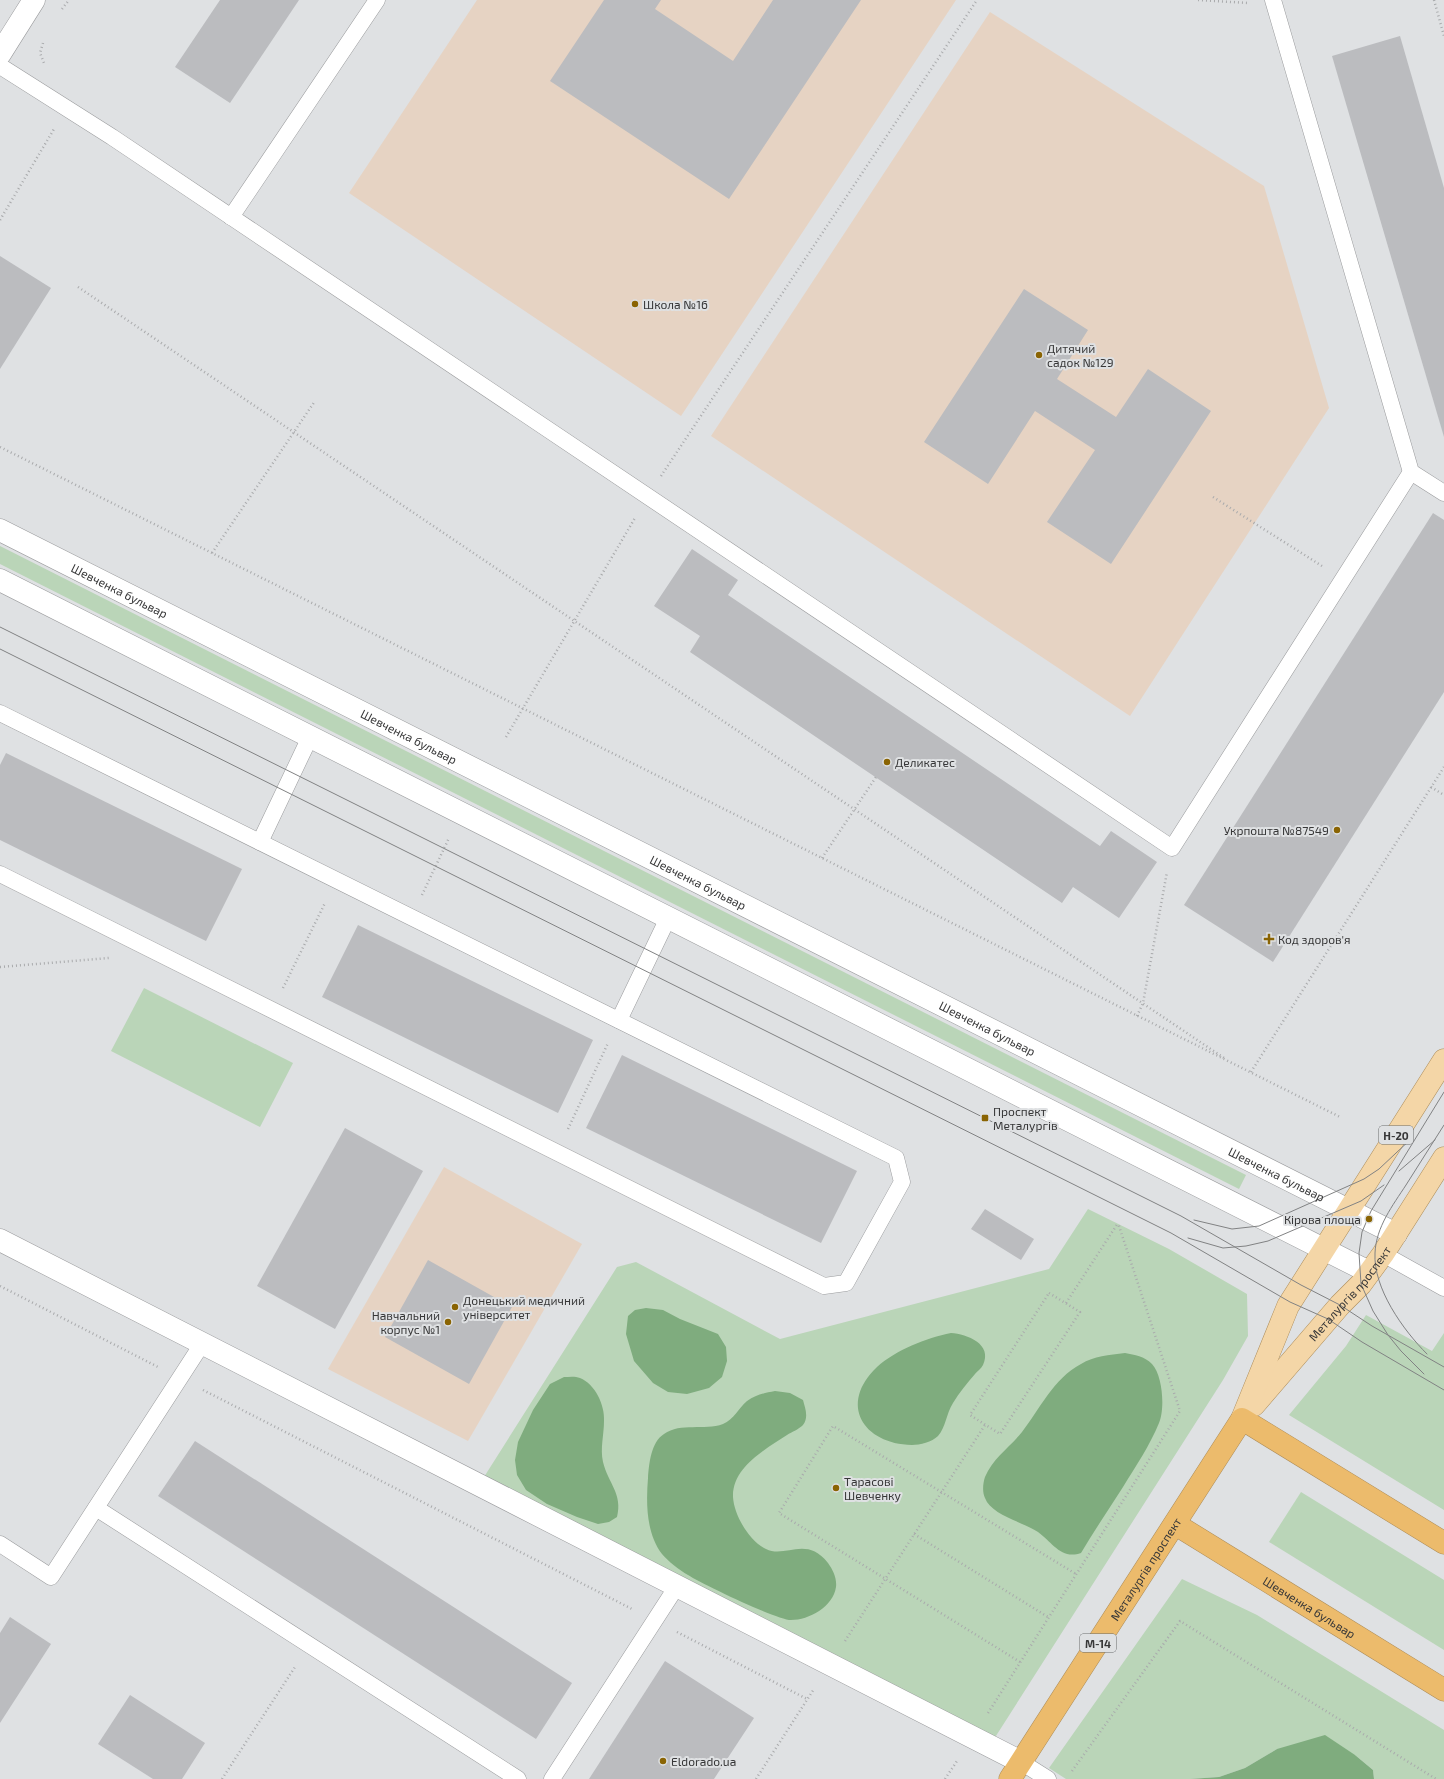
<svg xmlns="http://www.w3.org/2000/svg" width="1444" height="1779" font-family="'Exo 2',sans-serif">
  <rect width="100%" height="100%" fill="#dfe1e3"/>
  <g fill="#e6d3c3">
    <path d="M 477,0 L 956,0 L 681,416 L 349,193 Z"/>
    <path d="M 990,12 L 1264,186 L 1329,408 L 1130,716 L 711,436 Z"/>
    <path d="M 444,1167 L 582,1244 L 468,1441 L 328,1369 Z"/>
  </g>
  <g fill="#bad5b8">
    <path d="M 0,546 L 1246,1175 L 1239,1189 L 0,564 Z"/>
    <path d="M 144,988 L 293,1063 L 260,1127 L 111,1051 Z"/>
    <path d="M 1088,1209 L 1169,1249 L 1247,1294 L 1248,1336 L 1223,1380 L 994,1739 L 484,1477 L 617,1267 L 636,1262 L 780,1339 L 1049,1269 Z"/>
    <path d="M 1366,1315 L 1432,1351 L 1444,1333 L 1444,1510 L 1289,1415 L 1346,1346 Z"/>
    <path d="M 1301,1492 L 1444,1580 L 1444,1650 L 1269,1542 Z"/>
    <path d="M 1182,1579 L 1257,1615 L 1444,1730 L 1444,1779 L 1374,1779 L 1373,1770 L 1355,1755 L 1277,1749 L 1245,1768 L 1219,1777 L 1190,1779 L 1066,1779 L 1049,1768 Z"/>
  </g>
  <g fill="#7fac7e">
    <path d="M 646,1308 L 663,1310 L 680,1319 L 718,1334 L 726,1347 L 727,1361 L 722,1377 L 709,1388 L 687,1394 L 668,1392 L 653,1383 L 634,1361 L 626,1334 L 628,1316 L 635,1310 Z"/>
    <path d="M 951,1333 C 967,1334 993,1344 983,1365 C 981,1369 977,1371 975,1374 C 967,1383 959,1393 953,1403 C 946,1414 946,1427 938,1436 C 932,1442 920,1445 912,1445 C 863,1444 838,1404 877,1367 C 896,1350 926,1338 951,1333 Z"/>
    <path d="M 1125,1353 C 1135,1355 1144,1356 1152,1364 C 1163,1376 1165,1409 1159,1423 C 1150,1445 1136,1466 1123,1487 C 1109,1509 1094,1531 1081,1553 C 1061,1560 1052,1542 1038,1532 C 1023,1522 991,1515 985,1498 C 982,1492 983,1483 985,1477 C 993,1458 1009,1448 1022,1432 C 1040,1409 1053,1379 1081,1364 C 1094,1356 1109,1355 1125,1353 Z"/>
    <path d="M 564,1377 C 569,1377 575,1376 580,1378 C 595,1384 605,1405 604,1421 C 604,1435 600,1448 603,1462 C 608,1483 623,1494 617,1517 L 609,1522 L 598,1524 L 577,1517 L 547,1504 L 526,1490 L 517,1475 L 515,1460 L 518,1442 L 533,1410 L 550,1384 Z"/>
    <path d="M 775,1391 L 790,1393 L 803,1400 C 805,1408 809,1417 803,1425 C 799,1429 792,1432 787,1435 C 766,1449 732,1467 733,1497 C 734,1515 749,1541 766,1549 C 785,1559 806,1535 828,1563 C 833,1570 837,1578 836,1587 C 833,1607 809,1620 791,1620 C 777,1620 702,1584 688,1575 C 679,1570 668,1561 662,1554 C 646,1533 646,1503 648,1478 C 649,1464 651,1442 664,1434 C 681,1422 704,1431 723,1424 C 734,1419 738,1409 747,1401 C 756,1395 764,1393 775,1391 Z"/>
    <path d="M 1325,1735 L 1355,1755 L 1373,1770 L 1374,1779 L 1190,1779 L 1219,1777 L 1245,1768 L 1277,1749 Z"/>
  </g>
  <g fill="#bbbcbf">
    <path d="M 220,0 L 299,0 L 230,103 L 175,67 Z"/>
    <path d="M 604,0 L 661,0 L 655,9 L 733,61 L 773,0 L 861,0 L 729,199 L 550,81 Z"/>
    <path d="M 1400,36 L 1444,188 L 1444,437 L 1332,56 Z"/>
    <path d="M 0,256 L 51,288 L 0,369 Z"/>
    <path d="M 1024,289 L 1088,330 L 1057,379 L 1116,417 L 1148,369 L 1211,411 L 1111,564 L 1047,522 L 1095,450 L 1035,411 L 988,484 L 924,442 Z"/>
    <path d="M 1433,513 L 1444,520 L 1444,692 L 1273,962 L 1184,905 Z"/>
    <path d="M 692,549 L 738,580 L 728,595 L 961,752 L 1100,846 L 1111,831 L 1157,862 L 1119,918 L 1073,887 L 1062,903 L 690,652 L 700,636 L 654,606 Z"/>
    <path d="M 6,753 L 242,869 L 206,941 L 0,840 L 0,765 Z"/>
    <path d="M 358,925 L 593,1040 L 558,1113 L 322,997 Z"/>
    <path d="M 622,1055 L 857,1171 L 821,1243 L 586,1128 Z"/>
    <path d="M 345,1128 L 423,1171 L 335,1329 L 257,1286 Z"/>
    <path d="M 985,1209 L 1034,1239 L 1021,1260 L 971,1229 Z"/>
    <path d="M 428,1260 L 512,1307 L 469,1384 L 385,1337 Z"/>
    <path d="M 195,1441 L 572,1683 L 536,1739 L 158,1496 Z"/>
    <path d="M 10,1617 L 51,1644 L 0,1723 L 0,1633 Z"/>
    <path d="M 665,1661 L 754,1718 L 714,1779 L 589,1779 Z"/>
    <path d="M 130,1695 L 205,1743 L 182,1779 L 153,1779 L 98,1744 Z"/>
  </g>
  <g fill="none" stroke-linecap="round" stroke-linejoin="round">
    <defs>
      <g id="lane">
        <path d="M 1273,0 L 1411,472 L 1444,493"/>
        <path d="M 0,66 L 112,137 L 1172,848 L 1411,472"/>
        <path d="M 231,217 L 377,0"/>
        <path d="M 0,713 L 896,1158 L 902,1182 L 846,1283 L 824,1286 L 0,874"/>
        <path d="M 260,842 L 310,737"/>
        <path d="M 619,1020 L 668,918"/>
        <path d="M 1383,1254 L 1444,1288"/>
        <path d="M 96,1508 L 518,1779"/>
        <path d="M 0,1544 L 51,1577 L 202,1344"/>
        <path d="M 1021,1762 L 1048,1779"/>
        <path d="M 552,1779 L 677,1586"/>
      </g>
      <path id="street" d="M 0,1240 L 1021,1762"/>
      <g id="secondary">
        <path d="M 0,54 L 34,0"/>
        <path id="s1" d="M 0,530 L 1396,1234"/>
        <path d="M 0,580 L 1369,1272"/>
      </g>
      <g id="primary">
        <path id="s2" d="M 1254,1405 L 1340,1305 L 1361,1284 L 1383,1254 L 1444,1158"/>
        <path d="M 1242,1419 L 1288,1306 L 1444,1060"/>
      </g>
      <g id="highway">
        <path id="s3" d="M 1175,1524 L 1444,1690"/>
        <path id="s4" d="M 1010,1779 L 1242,1419 L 1444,1543"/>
      </g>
    </defs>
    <use href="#lane" stroke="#9a9b9d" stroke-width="17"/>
    <use href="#street" stroke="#9a9b9d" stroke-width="23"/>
    <use href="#secondary" stroke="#9a9b9d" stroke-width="23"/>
    <use href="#primary" stroke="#ad8d5a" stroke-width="23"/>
    <use href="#highway" stroke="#ad8d5a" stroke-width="23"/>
    <g stroke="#a9aaac" stroke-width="2.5" stroke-dasharray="1 3" stroke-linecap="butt">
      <path d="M 1198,0 L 1249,3"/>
      <path d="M 1434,0 L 1444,36"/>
      <path d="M 62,9 L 69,0"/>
      <path d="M 43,43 L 40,53 L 44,63"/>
      <path d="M 0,220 L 54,129"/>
      <path d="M 78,287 L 1224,1058"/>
      <path d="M 0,447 L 1340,1117"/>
      <path d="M 661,476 L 977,0"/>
      <path d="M 1213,497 L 1322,566"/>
      <path d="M 212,553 L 315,401"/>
      <path d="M 506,737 L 635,518"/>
      <path d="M 1431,787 L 1444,795"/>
      <path d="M 822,858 L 876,777"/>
      <path d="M 422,895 L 449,838"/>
      <path d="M 0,967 L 109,958"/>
      <path d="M 283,988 L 325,903"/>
      <path d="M 1137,1016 L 1143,1003 L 1167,872"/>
      <path d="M 1251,1072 L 1444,767"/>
      <path d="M 568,1129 L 608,1043"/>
      <path d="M 0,1286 L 158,1367"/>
      <path d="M 1049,1293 L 1080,1312 L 1000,1434 L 970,1415 Z"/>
      <path d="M 1066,1303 L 1118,1223"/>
      <path d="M 203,1390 L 632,1609"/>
      <path d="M 914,1534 L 1048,1617"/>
      <path d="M 677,1632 L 807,1699"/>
      <path d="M 845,1641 L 985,1425"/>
      <path d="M 1020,1662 L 779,1513 L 833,1426 L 1076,1574"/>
      <path d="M 988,1713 L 1180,1411 L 1118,1223"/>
      <path d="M 1072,1771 L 1180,1621 L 1436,1779"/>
      <path d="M 222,1779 L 295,1667"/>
      <path d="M 756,1779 L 814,1689"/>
      <path d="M 945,1779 L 957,1761"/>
    </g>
    <use href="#lane" stroke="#fff" stroke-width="16"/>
    <use href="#street" stroke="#fff" stroke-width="22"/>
    <use href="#secondary" stroke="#fff" stroke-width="22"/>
    <use href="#primary" stroke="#f4d6a7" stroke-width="22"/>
    <use href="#highway" stroke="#ecbb6c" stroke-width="22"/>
    <g stroke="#818283" stroke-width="1">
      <path d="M 0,627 L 1181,1216 L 1301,1285 L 1340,1305 L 1372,1326 L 1444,1367"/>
      <path d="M 0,649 L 1171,1233 L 1290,1302 L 1328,1319 L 1362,1342 L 1444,1390"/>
      <path d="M 1399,1171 L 1435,1140"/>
      <path d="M 1194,1220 L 1232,1229 L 1259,1226 L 1364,1179 L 1379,1169 L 1412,1138"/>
      <path d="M 1188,1238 L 1223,1248 L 1246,1246 L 1268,1241 L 1361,1201 L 1384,1185"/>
      <path d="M 1427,1354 C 1403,1330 1373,1288 1375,1253 C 1376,1227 1393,1205 1406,1185 C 1419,1165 1431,1145 1444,1125"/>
      <path d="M 1424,1374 L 1401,1351 L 1388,1335 L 1373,1311 L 1361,1284 L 1359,1253 L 1362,1232 L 1371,1211 L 1444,1092"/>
    </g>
  </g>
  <g fill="#8a6403" stroke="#dfe1e3" stroke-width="1.5">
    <circle cx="635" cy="304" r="4"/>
    <circle cx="1039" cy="355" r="4"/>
    <circle cx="887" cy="762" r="4"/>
    <circle cx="1337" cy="830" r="4"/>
    <path d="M1267 933h4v4h4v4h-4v4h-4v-4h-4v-4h4z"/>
    <rect x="981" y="1114" width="8" height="8" rx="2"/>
    <circle cx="1369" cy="1219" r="4"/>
    <circle cx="455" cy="1307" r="4"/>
    <circle cx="448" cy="1322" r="4"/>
    <circle cx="836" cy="1488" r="4"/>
    <circle cx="663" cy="1761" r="4"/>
  </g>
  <g text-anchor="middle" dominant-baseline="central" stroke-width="4" stroke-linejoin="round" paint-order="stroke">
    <g fill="#dfe1e3" stroke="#696a6b" stroke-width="1">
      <rect x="1379" y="1126" width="34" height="18" rx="3"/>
      <rect x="1080" y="1634" width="36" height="18" rx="3"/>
    </g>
    <g font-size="11" font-weight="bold" fill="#373738">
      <text x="1396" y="1135">Н-20</text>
      <text x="1098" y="1643">М-14</text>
    </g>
    <g font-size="12" fill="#373738" stroke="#dfe1e3" text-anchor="start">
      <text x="643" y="304">Школа №16</text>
      <text x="1047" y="348">Дитячий<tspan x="1047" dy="14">садок №129</tspan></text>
      <text x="895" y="762">Деликатес</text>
      <text x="1329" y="830" text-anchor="end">Укрпошта №87549</text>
      <text x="1278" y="939">Код здоров'я</text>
      <text x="993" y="1111">Проспект<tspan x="993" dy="14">Металургів</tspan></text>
      <text x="1361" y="1219" text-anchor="end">Кірова площа</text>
      <text x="463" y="1300">Донецький медичний<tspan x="463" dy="14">університет</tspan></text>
      <text x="440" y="1315" text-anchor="end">Навчальний<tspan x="440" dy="14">корпус №1</tspan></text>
      <text x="844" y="1481">Тарасові<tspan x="844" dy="14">Шевченку</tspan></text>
      <text x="671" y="1761">Eldorado.ua</text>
    </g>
    <g font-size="12" fill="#373738" stroke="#dfe1e3">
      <text stroke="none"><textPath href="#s1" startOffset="134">Шевченка бульвар</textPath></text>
      <text stroke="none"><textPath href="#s1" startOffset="458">Шевченка бульвар</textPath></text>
      <text stroke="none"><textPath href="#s1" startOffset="782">Шевченка бульвар</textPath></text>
      <text stroke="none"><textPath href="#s1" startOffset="1106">Шевченка бульвар</textPath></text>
      <text stroke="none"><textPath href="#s1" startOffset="1430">Шевченка бульвар</textPath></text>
      <text stroke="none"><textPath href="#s2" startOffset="147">Металургів проспект</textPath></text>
      <text stroke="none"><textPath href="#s4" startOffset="250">Металургів проспект</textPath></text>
      <text stroke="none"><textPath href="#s3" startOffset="158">Шевченка бульвар</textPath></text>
    </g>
  </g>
</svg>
